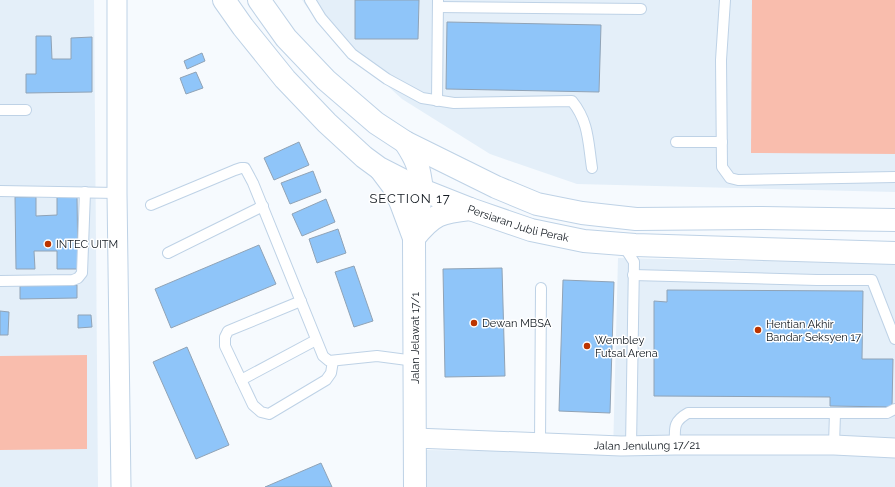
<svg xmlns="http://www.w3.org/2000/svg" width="895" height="487" font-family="Raleway,sans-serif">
  <rect width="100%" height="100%" fill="#f6fafe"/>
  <g fill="#e4eff9">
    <path d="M 0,0 L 94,0 L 98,487 L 0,487 Z"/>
    <path d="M 302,0 L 895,0 L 895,192 L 577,184 L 490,154 L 402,99 L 318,22 Z"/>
    <path d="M 618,258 L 895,264 L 895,487 L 425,487 L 425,450 L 613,453 Z"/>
  </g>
  <g fill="#f9bdad">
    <path d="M 752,0 L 895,0 L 895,154 L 751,153 Z"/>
    <path d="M 87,355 L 87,449 L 0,450 L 0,356 Z"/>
  </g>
  <g fill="#8fc5f9" stroke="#90a3b6">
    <path d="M 355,0 L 419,0 L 418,39 L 355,39 Z"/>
    <path d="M 447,22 L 601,25 L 599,92 L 446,89 Z"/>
    <path d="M 36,36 L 51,36 L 52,59 L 71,59 L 71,38 L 92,37 L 92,92 L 26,93 L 26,74 L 36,74 Z"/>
    <path d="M 202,53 L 205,61 L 187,69 L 184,61 Z"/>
    <path d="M 196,72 L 203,88 L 186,94 L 180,78 Z"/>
    <path d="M 299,142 L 309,165 L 274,180 L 264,158 Z"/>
    <path d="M 313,171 L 321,192 L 290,204 L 281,183 Z"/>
    <path d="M 57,196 L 77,196 L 78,269 L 57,269 L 57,251 L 34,251 L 35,269 L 16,269 L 15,197 L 36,197 L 36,216 L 57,215 Z"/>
    <path d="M 326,199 L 335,222 L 302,236 L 292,214 Z"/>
    <path d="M 338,229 L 346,253 L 317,263 L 309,239 Z"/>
    <path d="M 259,245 L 276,284 L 171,328 L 155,289 Z"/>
    <path d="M 354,266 L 373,321 L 354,327 L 335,272 Z"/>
    <path d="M 502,268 L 505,376 L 445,377 L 443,269 Z"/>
    <path d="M 563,280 L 614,282 L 610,413 L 559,411 Z"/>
    <path d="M 77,285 L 77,298 L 20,299 L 20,286 Z"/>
    <path d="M 667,290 L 863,291 L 862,359 L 893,359 L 892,407 L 830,406 L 830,397 L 654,396 L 654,301 L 667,302 Z"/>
    <path d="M 0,311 L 9,312 L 8,335 L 0,335 Z"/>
    <path d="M 78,315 L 91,315 L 92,327 L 78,328 Z"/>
    <path d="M 187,347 L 229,445 L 196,459 L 153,362 Z"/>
    <path d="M 321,463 L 332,487 L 265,487 Z"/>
  </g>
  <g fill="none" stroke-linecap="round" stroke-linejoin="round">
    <defs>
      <g id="service">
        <path d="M 310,0 L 321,18 L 352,54 L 387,79 L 422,98 L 454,103 L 572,101 C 589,122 588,142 592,168"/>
        <path d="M 725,0 L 721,60 L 722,167 L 730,178 L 738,180 L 895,177"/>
        <path d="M 438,7 L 641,9"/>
        <path d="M 437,101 L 438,0"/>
        <path d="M 0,110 L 26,110"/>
        <path d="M 676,142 L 722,142"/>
        <path d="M 0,191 L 117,193"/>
        <path d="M 151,205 L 235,170 L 241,168 L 245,168 L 253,183 L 323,356 L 329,361 L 377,356 L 415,361"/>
        <path d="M 623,245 L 634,262 L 631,446"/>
        <path d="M 168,253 L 263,206"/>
        <path d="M 633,275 L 817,280 L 872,280 L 895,339"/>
        <path d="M 0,281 L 73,280 L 78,278 L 82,273 L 85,192"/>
        <path d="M 301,301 L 228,331 L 225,337 L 225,346 L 253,405 L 261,412 L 269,414 L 326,380 L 331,373 L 333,361"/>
        <path d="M 241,380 L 316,340"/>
        <path d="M 835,413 L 887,413 L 895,409"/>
        <path d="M 540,443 L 541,288"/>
        <path d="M 675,445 C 675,429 672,422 688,413 L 835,413 L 834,445"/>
      </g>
      <g id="minor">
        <path d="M 117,0 L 117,193 L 121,487"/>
        <path id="s1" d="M 415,438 L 621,446 L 675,445 L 834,445 L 895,448"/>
      </g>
      <path id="tertiary" d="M 415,487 L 414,238 L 422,190"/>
      <g id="primary">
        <path id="s2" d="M 224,0 L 243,27 L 285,79 L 327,123 L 364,157 L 379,168 L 422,190 L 470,209 L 531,230 L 584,241 L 635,245 L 895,253"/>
        <path d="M 259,0 L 286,38 L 326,80 L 376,123 L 405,142 L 496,187 L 537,204 L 582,213 L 636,219 L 759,218 L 895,220"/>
        <path d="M 405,142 C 418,162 419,167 422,190"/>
        <path d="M 381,170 L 393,186 L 401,203 L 414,238"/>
        <path d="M 414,238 C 433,214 441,212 470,209"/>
      </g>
    </defs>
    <use href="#service" stroke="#bed2e6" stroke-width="12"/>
    <use href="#minor" stroke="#bed2e6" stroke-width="21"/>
    <use href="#tertiary" stroke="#bed2e6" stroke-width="24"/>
    <use href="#primary" stroke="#bed2e6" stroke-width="24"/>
    <use href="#service" stroke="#fff" stroke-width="10"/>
    <use href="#minor" stroke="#fff" stroke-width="19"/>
    <use href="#tertiary" stroke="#fff" stroke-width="22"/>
    <use href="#primary" stroke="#fff" stroke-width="22"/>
  </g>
  <g fill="#bc3400" stroke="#fff" stroke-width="1.5">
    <circle cx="48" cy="244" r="4"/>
    <circle cx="474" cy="323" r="4"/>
    <circle cx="758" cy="330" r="4"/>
    <circle cx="587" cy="346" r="4"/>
  </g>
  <g text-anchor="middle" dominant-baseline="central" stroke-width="3" stroke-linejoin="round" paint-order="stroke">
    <g font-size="11" fill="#121920" stroke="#fff">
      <text stroke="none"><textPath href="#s2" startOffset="380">Persiaran Jubli Perak</textPath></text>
      <text transform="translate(415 338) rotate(-90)">Jalan Jelawat 17/1</text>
      <text stroke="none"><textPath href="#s1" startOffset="232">Jalan Jenulung 17/21</textPath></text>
    </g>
    <g font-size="11" fill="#121920" stroke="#fff" text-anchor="start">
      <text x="56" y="244">INTEC UITM</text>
      <text x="482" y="323">Dewan MBSA</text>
      <text x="766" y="324">Hentian Akhir<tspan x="766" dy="13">Bandar Seksyen 17</tspan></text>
      <text x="595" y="340">Wembley<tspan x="595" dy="13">Futsal Arena</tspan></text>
    </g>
    <g font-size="13" letter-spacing="1" fill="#121920" stroke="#fff">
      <text x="410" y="198">SECTION 17</text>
    </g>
  </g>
</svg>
